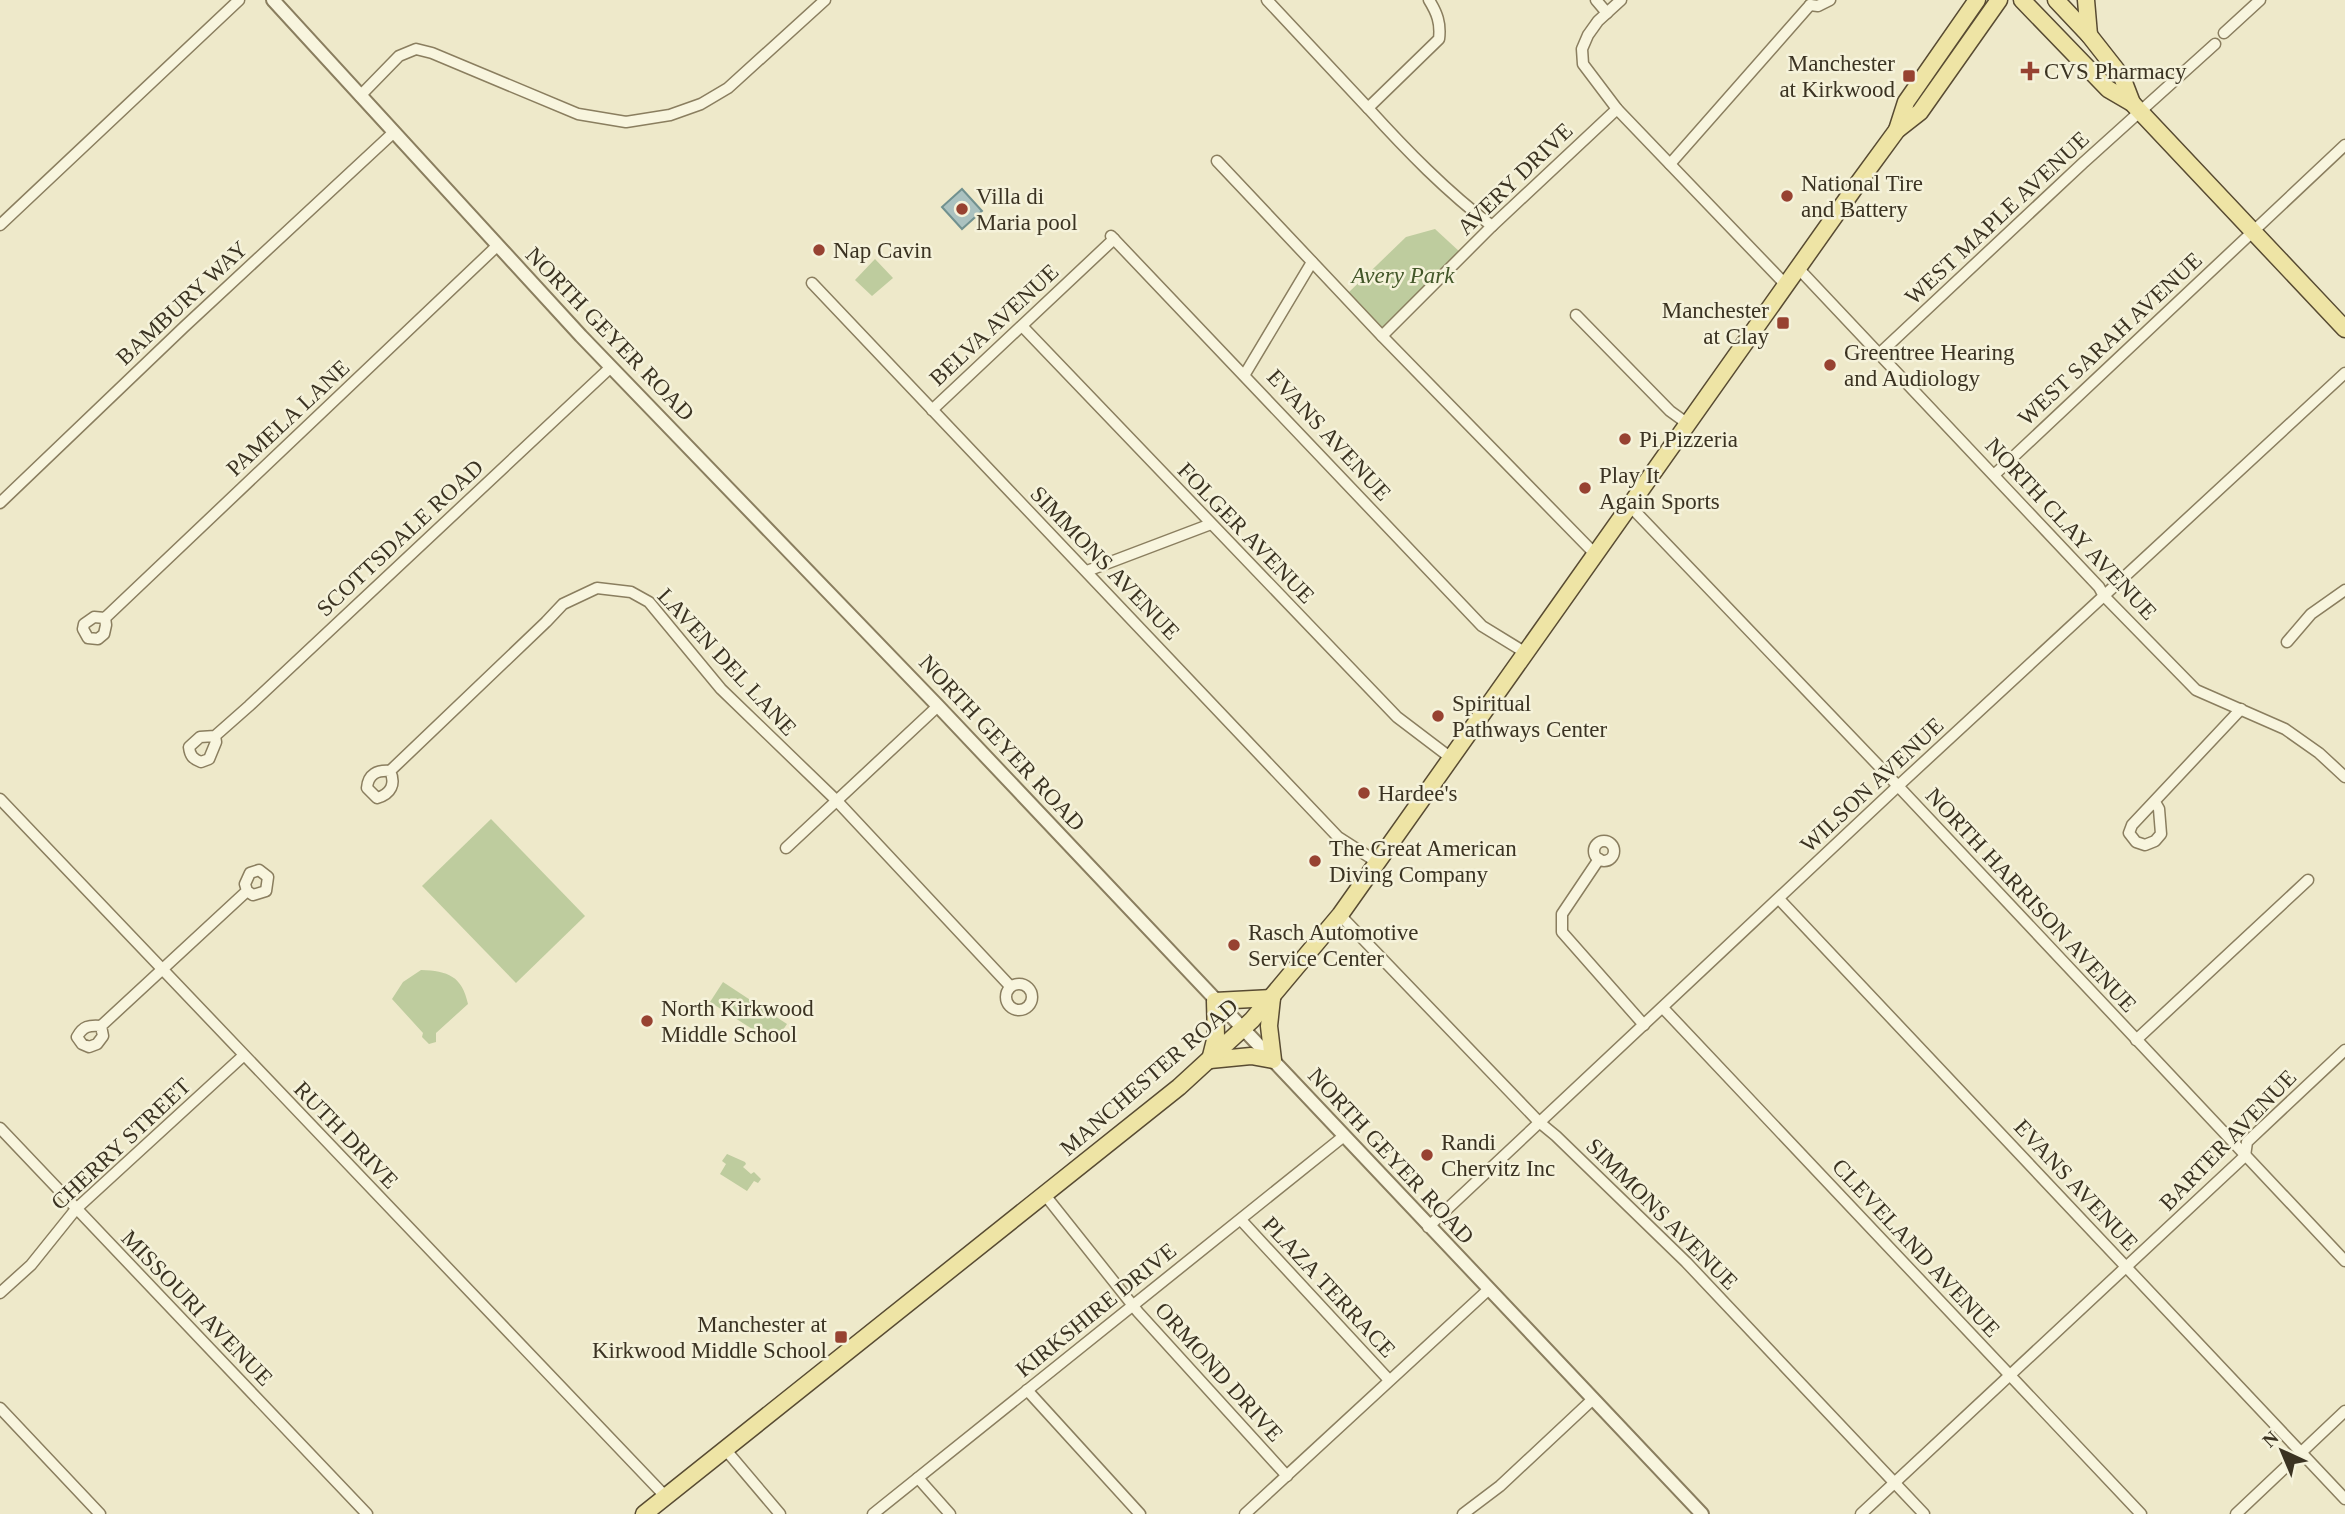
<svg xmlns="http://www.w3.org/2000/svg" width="2345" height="1514" font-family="'Times New Roman',serif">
  <rect width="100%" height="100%" fill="#eee9ca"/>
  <g fill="#becc9e">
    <path d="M 1435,229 L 1461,253 L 1381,331 L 1347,294 L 1406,237 Z"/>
    <path d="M 875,259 L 893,278 L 872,296 L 855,280 Z"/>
    <path d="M 491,819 L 585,916 L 516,983 L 422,886 Z"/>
    <path d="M 421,970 C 448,971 462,976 468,1004 L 436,1033 L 436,1042 L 429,1044 L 422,1037 L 423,1033 L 392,999 L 403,982 Z"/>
    <path d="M 723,982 L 787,1024 L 774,1043 L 710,1002 Z"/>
    <path d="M 727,1154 L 745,1162 L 746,1164 L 743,1167 L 751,1174 L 754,1172 L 761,1179 L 758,1183 L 754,1181 L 747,1191 L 720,1174 L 726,1164 L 722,1161 Z"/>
  </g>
  <path fill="#abc2c0" stroke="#71918f" stroke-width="2" d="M 962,189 L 982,211 L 962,229 L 942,207 Z"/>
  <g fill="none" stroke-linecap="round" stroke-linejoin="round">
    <defs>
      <g id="minor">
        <path d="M 1267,0 L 1368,108 L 1439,39 C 1441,23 1437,13 1429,0"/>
        <path d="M 1596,0 L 1607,13"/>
        <path d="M 1621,0 L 1598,21 L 1588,35 L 1582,49 L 1583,64 L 1617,109 L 1786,285"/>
        <path d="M 1810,5 L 1818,6 L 1830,0"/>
        <path d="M 2224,33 L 2260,0"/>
        <path d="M 360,96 L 399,56 L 416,49 L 432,53 L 578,114 L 626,122 L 670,115 L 701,104 L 728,88 L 825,0"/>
        <path d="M 1368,108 C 1407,151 1446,191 1492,226"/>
        <path d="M 1217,161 L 1382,336 L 1595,554"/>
        <path d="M 1670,164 L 1810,5"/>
        <path d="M 0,225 L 239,0"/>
        <path d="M 1111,236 L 1482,626 L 1526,653"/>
        <path d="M 1798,268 L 2099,587 L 2104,596 L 2196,690 L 2285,729 L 2319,753 L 2345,777"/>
        <path d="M 812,283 L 1338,837 L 1377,862"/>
        <path d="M 1576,315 L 1670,411 L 1688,424"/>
        <path d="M 1022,326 L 1397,717 L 1451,758"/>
        <path d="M 1382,336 L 1492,226 L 1617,109"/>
        <path d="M 1879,354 L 2083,163 L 2215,44"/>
        <path d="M 1245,374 L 1312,262"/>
        <path d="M 932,410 L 1114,239"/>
        <path d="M 1994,475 L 2345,145"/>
        <path d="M 0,503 L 184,327 L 393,133"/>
        <path d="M 1630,506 L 1898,786 L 2345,1261"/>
        <path d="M 1087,571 L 1211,524"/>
        <path d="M 105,618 L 106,625 L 104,634 L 98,639 L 88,638 L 83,629 L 84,624 L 94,617 L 105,618 L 497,246"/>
        <path d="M 2287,642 L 2311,614 L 2345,590"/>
        <path d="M 215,736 L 216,742 L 209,759 L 201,762 C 193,759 190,756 189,747 L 200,737 L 215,736 L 249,706 L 611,367"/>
        <path d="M 390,771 C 396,784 391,794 377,798 L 367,788 C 368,774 377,770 390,771 L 546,622 L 563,604 L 597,588 L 631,592 L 649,602 L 721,689 L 836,800 L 1010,986"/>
        <path d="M 0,799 L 666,1497"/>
        <path d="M 2155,802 L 2159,809 L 2161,834 L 2155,841 L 2145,845 L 2136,842 L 2129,833 L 2132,825 L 2241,709"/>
        <circle cx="1604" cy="851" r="10"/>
        <path d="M 786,848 L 938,706"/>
        <path d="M 1599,859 L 1562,914 L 1562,932 L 1644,1025"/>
        <path d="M 1779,899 L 2345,1499"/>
        <path d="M 1340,915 L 1539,1122 L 1556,1136 L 1686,1262 L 1924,1514"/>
        <circle cx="1019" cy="997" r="13"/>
        <path d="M 1663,1008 L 2141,1514"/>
        <path d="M 101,1026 L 103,1036 L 97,1044 L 89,1047 L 82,1044 L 77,1037 C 83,1026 89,1025 101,1026 L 247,891 L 245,884 L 250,873 L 259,870 L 268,877 L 266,891 L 253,895 L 247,891"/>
        <path d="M 2136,1040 L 2308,880"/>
        <path d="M 0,1128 L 367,1514"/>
        <path d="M 1045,1195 L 1138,1312 L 1287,1476"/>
        <path d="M 1241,1220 L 1389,1380"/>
        <path d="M 1428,1227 L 1898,786 L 2345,373"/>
        <path d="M 0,1293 L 31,1265 L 76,1209 L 243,1056"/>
        <path d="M 1027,1390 L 1140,1514"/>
        <path d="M 0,1408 L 100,1514"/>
        <path d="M 725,1449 L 780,1514"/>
        <path d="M 918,1478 L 950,1514"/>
        <path d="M 873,1514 L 1344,1136"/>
        <path d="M 1245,1514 L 1488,1290"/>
        <path d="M 1463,1514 L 1500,1486 L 1592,1400"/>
        <path d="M 1861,1514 L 2245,1156 L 2247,1142 L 2345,1050"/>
        <path d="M 2236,1514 L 2345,1411"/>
      </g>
      <path id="tertiary" d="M 273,0 L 581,336 L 938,706 L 1702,1514"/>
      <g id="primary">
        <path d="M 2022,0 L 2108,89 L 2132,103 L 2345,329"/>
        <path d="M 2056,0 L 2089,35 L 2122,77 L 2132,103"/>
        <path d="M 2086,0 L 2089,35"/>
        <path d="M 1897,130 L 1906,102 L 1977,0"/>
        <path d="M 1210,1060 L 1251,1056 L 1273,1060 L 1269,1026 L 1272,998"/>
        <path d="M 1210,1060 L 1216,1036 L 1215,1001 L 1272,998"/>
        <path d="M 644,1514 L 1179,1087 L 1252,1020 L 1340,915 L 1856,186 L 1897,130 L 1920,112 L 1999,0"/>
      </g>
    </defs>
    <use href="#minor" stroke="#8a7e5f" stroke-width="13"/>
    <use href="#tertiary" stroke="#8a7e5f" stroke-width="16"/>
    <use href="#primary" stroke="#584b32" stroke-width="19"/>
    <use href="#minor" stroke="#f8f5de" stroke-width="10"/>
    <use href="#tertiary" stroke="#f8f5de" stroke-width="12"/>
    <use href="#primary" stroke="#eee4a5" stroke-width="16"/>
  </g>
  <g fill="#974231" stroke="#f5f2da" stroke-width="2.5">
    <path d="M2026.5 60.5h7v7h7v7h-7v7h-7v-7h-7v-7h7z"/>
    <rect x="1902" y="69" width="14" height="14" rx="3.5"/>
    <circle cx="1787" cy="196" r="7"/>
    <circle cx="962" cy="209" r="7"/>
    <circle cx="819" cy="250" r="7"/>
    <rect x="1776" y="316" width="14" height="14" rx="3.5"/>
    <circle cx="1830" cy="365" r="7"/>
    <circle cx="1625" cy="439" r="7"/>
    <circle cx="1585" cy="488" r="7"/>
    <circle cx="1438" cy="716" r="7"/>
    <circle cx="1364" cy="793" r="7"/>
    <circle cx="1315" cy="861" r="7"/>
    <circle cx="1234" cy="945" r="7"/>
    <circle cx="647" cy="1021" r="7"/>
    <circle cx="1427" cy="1155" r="7"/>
    <rect x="834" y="1330" width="14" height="14" rx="3.5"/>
  </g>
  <g text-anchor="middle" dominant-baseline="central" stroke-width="5" stroke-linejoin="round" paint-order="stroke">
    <g font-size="23" fill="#3b3322" stroke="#f5f2da" text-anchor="start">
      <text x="1895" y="63" text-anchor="end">Manchester<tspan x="1895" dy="26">at Kirkwood</tspan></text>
      <text x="2044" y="71">CVS Pharmacy</text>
      <text x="1801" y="183">National Tire<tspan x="1801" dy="26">and Battery</tspan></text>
      <text x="976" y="196">Villa di<tspan x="976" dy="26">Maria pool</tspan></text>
      <text x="833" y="250">Nap Cavin</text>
      <text x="1769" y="310" text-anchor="end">Manchester<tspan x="1769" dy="26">at Clay</tspan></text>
      <text x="1844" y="352">Greentree Hearing<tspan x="1844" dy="26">and Audiology</tspan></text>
      <text x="1639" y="439">Pi Pizzeria</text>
      <text x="1599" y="475">Play It<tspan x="1599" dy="26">Again Sports</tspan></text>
      <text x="1452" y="703">Spiritual<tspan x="1452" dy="26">Pathways Center</tspan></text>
      <text x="1378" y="793">Hardee's</text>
      <text x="1329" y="848">The Great American<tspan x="1329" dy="26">Diving Company</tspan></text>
      <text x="1248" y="932">Rasch Automotive<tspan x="1248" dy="26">Service Center</tspan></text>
      <text x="661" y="1008">North Kirkwood<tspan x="661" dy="26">Middle School</tspan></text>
      <text x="1441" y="1142">Randi<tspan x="1441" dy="26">Chervitz Inc</tspan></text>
      <text x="827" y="1324" text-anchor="end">Manchester at<tspan x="827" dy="26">Kirkwood Middle School</tspan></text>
    </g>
    <g font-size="23" fill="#3b3322" stroke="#f5f2da">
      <text transform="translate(1515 179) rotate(-44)">AVERY DRIVE</text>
      <text transform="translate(1997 218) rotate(-43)">WEST MAPLE AVENUE</text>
      <text transform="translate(182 303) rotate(-43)">BAMBURY WAY</text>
      <text transform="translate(994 325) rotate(-43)">BELVA AVENUE</text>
      <text transform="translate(610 334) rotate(46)">NORTH GEYER ROAD</text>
      <text transform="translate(2110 339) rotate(-43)">WEST SARAH AVENUE</text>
      <text transform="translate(288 418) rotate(-43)">PAMELA LANE</text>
      <text transform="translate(1329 435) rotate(47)">EVANS AVENUE</text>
      <text transform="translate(2071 529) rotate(47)">NORTH CLAY AVENUE</text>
      <text transform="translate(1246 533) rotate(46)">FOLGER AVENUE</text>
      <text transform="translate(400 538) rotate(-43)">SCOTTSDALE ROAD</text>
      <text transform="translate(1105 563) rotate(46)">SIMMONS AVENUE</text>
      <text transform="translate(727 662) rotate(47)">LAVEN DEL LANE</text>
      <text transform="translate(1002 743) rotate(47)">NORTH GEYER ROAD</text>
      <text transform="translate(1872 785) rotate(-43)">WILSON AVENUE</text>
      <text transform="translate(2031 900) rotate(47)">NORTH HARRISON AVENUE</text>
      <text transform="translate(1149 1077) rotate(-41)">MANCHESTER ROAD</text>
      <text transform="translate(346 1135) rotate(46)">RUTH DRIVE</text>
      <text transform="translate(2228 1140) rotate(-46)">BARTER AVENUE</text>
      <text transform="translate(121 1144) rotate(-43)">CHERRY STREET</text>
      <text transform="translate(1391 1156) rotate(47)">NORTH GEYER ROAD</text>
      <text transform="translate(2076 1185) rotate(47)">EVANS AVENUE</text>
      <text transform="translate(1662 1214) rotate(45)">SIMMONS AVENUE</text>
      <text transform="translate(1916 1248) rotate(47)">CLEVELAND AVENUE</text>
      <text transform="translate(1329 1287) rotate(47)">PLAZA TERRACE</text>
      <text transform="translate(197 1308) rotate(46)">MISSOURI AVENUE</text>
      <text transform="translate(1096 1310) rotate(-39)">KIRKSHIRE DRIVE</text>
      <text transform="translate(1219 1372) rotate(48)">ORMOND DRIVE</text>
    </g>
    <g font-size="23" font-style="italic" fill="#435729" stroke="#f5f2da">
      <text x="1403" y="275">Avery Park</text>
    </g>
  </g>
  <g transform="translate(2282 1451) rotate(316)" stroke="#f5f2da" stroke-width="5" paint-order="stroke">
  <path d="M0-5L12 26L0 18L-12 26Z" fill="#3b3322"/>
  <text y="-10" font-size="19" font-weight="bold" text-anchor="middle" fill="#3b3322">N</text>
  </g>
</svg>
